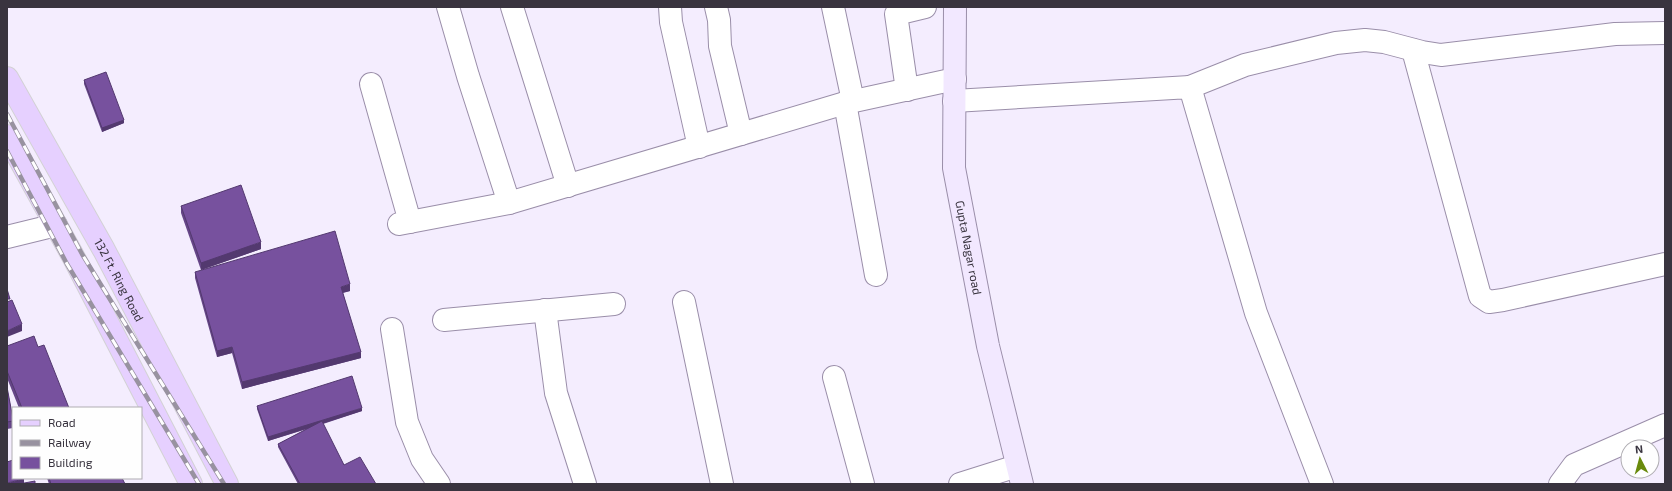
<svg xmlns="http://www.w3.org/2000/svg" width="1672" height="491" font-family="'Exo 2',sans-serif">
  <rect width="100%" height="100%" fill="#f4edfe"/>
  <g fill="none" stroke-linecap="round" stroke-linejoin="round">
    <defs>
      <g id="street">
        <path d="M 448,7 L 468,76 L 509,203 L 845,103 L 955,79"/>
        <path d="M 512,7 L 568,186"/>
        <path d="M 670,7 L 671,22 L 699,147"/>
        <path d="M 716,7 L 719,20 L 720,46 L 741,134"/>
        <path d="M 833,7 L 853,101"/>
        <path d="M 1413,50 L 1480,296 L 1489,302 L 1503,300 L 1665,264"/>
        <path d="M 371,84 L 410,222"/>
        <path d="M 1190,87 L 1245,65 L 1336,43 L 1365,40 L 1384,42 L 1422,52 L 1441,55 L 1615,34 L 1665,33"/>
        <path d="M 907,90 L 896,14 L 925,7"/>
        <path d="M 954,101 L 1190,87 L 1256,313 L 1322,484"/>
        <path d="M 845,103 L 876,275"/>
        <path d="M 399,224 L 509,203"/>
        <path d="M 7,237 L 56,225"/>
        <path d="M 684,302 L 722,484"/>
        <path d="M 545,310 L 556,393 L 585,484"/>
        <path d="M 444,320 L 614,304"/>
        <path d="M 392,329 L 407,422 L 422,459 L 439,484"/>
        <path d="M 834,377 L 863,484"/>
        <path d="M 960,484 L 1017,466"/>
        <path d="M 1560,484 L 1574,465 L 1665,425"/>
      </g>
      <g id="secondary">
        <path id="s1" d="M 955,7 L 954,168 L 988,346 L 1022,484"/>
      </g>
      <g id="primary">
        <path id="s2" d="M 7,78 L 104,250 L 227,484"/>
        <path d="M 7,136 L 74,258 L 191,484"/>
      </g>
    </defs>
    <use href="#street" stroke="#9a8ea9" stroke-width="24"/>
    <use href="#secondary" stroke="#9a8ea9" stroke-width="24"/>
    <use href="#primary" stroke="#d3d2d5" stroke-width="24"/>
    <use href="#street" stroke="#fff" stroke-width="22"/>
    <use href="#secondary" stroke="#f2e8ff" stroke-width="22"/>
    <use href="#primary" stroke="#e6d0ff" stroke-width="22"/>
    <defs>
      <g id="rail">
        <path d="M 7,114 L 82,254 L 224,484"/>
        <path d="M 7,151 L 67,264 L 199,484"/>
      </g>
    </defs>
    <use href="#rail" stroke="#9892a0" stroke-width="4.5"/>
    <use href="#rail" stroke="#fefefe" stroke-width="3" stroke-dasharray="9" stroke-linecap="butt"/>
  </g>
  <g fill="#664688">
    <path d="M 84,80 L 124,123 L 102,132 L 84,84 Z"/>
    <path d="M 181,206 L 261,249 L 201,270 L 181,213 Z"/>
    <path d="M 195,272 L 350,291 L 343,293 L 361,358 L 242,389 L 232,353 L 217,357 L 195,278 Z"/>
    <path d="M 7,346 L 38,347 L 69,408 L 19,408 L 7,378 Z"/>
    <path d="M 7,387 L 13,419 L 13,428 L 7,429 Z"/>
    <path d="M 257,406 L 362,411 L 323,424 L 344,465 L 376,484 L 298,484 L 278,447 L 278,444 L 307,429 L 268,441 L 257,409 Z"/>
    <path d="M 47,478 L 122,478 L 125,484 L 49,484 Z"/>
  </g>
  <g fill="#53396f">
    <path d="M 124,120 L 124,123 L 102,132 L 102,128 Z"/>
    <path d="M 261,242 L 261,249 L 201,270 L 201,263 Z"/>
    <path d="M 350,284 L 350,291 L 341,293 L 341,287 Z"/>
    <path d="M 22,324 L 22,331 L 7,337 L 7,331 Z"/>
    <path d="M 232,347 L 232,353 L 217,357 L 217,351 Z"/>
    <path d="M 361,352 L 361,358 L 242,389 L 242,382 Z"/>
    <path d="M 362,408 L 362,411 L 268,441 L 268,437 Z"/>
    <path d="M 24,479 L 24,483 L 17,484 L 7,484 L 7,483 Z"/>
  </g>
  <g fill="#77519e" stroke="#53396f">
    <path d="M 106,72 L 124,120 L 102,128 L 84,80 Z"/>
    <path d="M 241,185 L 261,242 L 201,263 L 181,206 Z"/>
    <path d="M 335,231 L 350,284 L 341,287 L 361,352 L 242,382 L 232,347 L 217,351 L 195,272 Z"/>
    <path d="M 7,289 L 10,299 L 7,299 Z"/>
    <path d="M 12,300 L 22,324 L 7,331 L 7,302 Z"/>
    <path d="M 34,336 L 38,347 L 44,345 L 69,408 L 22,408 L 7,371 L 7,346 Z"/>
    <path d="M 352,376 L 362,408 L 268,437 L 257,406 Z"/>
    <path d="M 7,387 L 13,419 L 13,421 L 7,422 Z"/>
    <path d="M 322,421 L 344,465 L 360,457 L 376,484 L 300,484 L 278,444 Z"/>
    <path d="M 13,460 L 13,478 L 24,478 L 24,479 L 7,483 L 7,462 Z"/>
    <path d="M 49,478 L 122,478 L 125,484 L 51,484 Z"/>
    <path d="M 35,481 L 35,484 L 19,484 Z"/>
  </g>
  <g text-anchor="middle" dominant-baseline="central" stroke-width="4" stroke-linejoin="round" paint-order="stroke">
    <g font-size="12" fill="#39343f" stroke="#fefefe">
      <text stroke="none"><textPath href="#s1" startOffset="242">Gupta Nagar road</textPath></text>
      <text stroke="none"><textPath href="#s2" startOffset="231">132 Ft. Ring Road</textPath></text>
    </g>
  </g>
  <rect width="1672" height="491" fill="none" stroke="#39343f" stroke-width="16"/>
  <rect x="12" y="407" width="130" height="72" fill="#fefefe" stroke="#afadb2"/>
  <rect x="20" y="420" width="20" height="6" fill="#e6d0ff" stroke="#afadb2"/>
  <text x="48" y="427" font-size="12" fill="#39343f">Road</text>
  <rect x="20" y="440" width="20" height="6" fill="#9892a0" stroke="#afadb2"/>
  <text x="48" y="447" font-size="12" fill="#39343f">Railway</text>
  <rect x="20" y="457" width="20" height="12" fill="#77519e" stroke="#afadb2"/>
  <text x="48" y="467" font-size="12" fill="#39343f">Building</text>
  <g transform="translate(1640 459) rotate(354)"><circle r="19" fill="#fefefe" stroke="#afadb2"/>
  <path d="M0-3L7 15L0 10L-7 15Z" fill="#698a0c"/>
  <text y="-6" font-size="11" font-weight="bold" text-anchor="middle" fill="#39343f">N</text>
  </g>
</svg>
